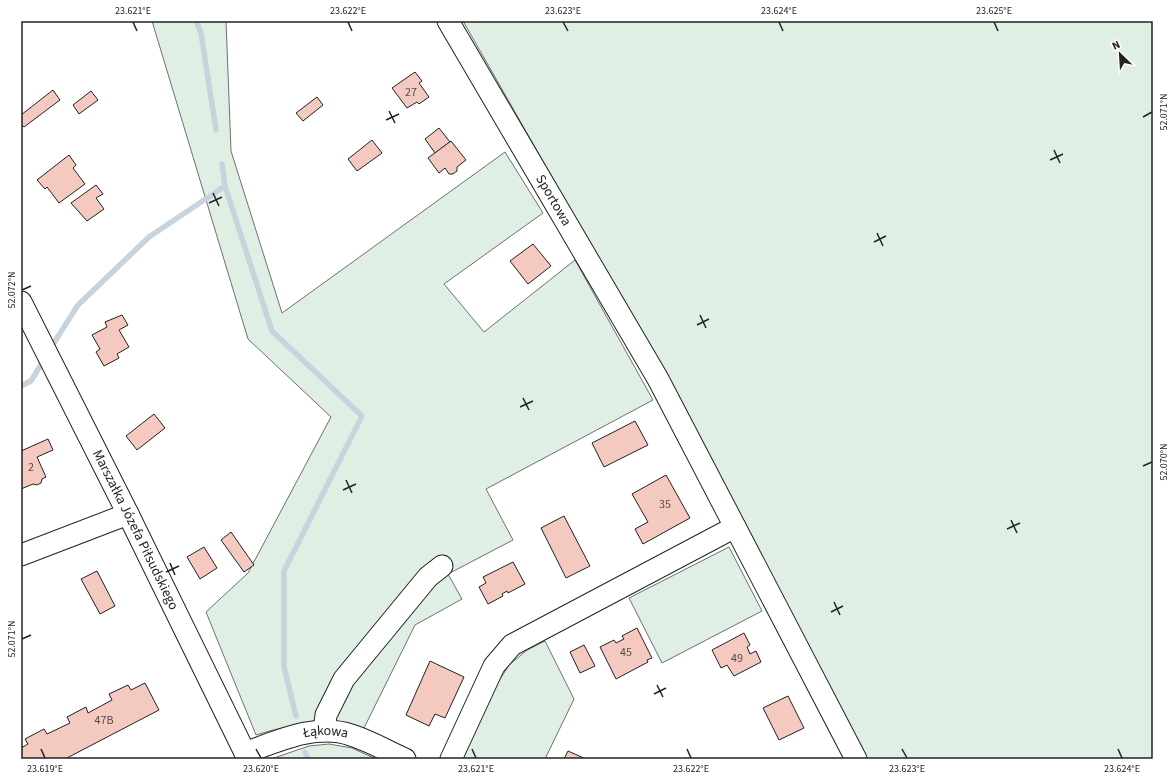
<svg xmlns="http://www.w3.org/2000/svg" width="1174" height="780" font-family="'Source Sans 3',sans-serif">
  <rect width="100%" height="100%" fill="#fff"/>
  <g fill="#e0efe3" stroke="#6f6f6f">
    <path d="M 152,21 L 226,21 L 231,151 L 282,313 L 505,152 L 543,213 L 444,284 L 484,332 L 575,260 L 653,400 L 486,489 L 513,540 L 448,574 L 462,599 L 415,625 L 364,728 C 325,720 294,723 256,735 L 206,612 L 248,573 L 331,417 L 248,339 Z"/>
    <path d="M 463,21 L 1153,21 L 1153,759 L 866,759 L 677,396 Z"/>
    <path d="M 729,547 L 762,611 L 662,663 L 629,598 Z"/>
    <path d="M 545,641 L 574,699 L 545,759 L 462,759 L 497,684 L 509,665 L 527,650 Z"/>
    <path d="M 329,744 L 352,748 L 376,759 L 271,759 L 309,746 Z"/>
  </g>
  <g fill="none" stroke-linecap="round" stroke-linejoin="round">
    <g stroke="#c7d3dd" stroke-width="5.5">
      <path d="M 196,21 L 201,33 L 216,130"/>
      <path d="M 222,164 L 225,186 L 272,331 L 362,416 L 284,571 L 284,667 L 296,716"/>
      <path d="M 50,349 L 78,305 L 149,237 L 225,186"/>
      <path d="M 21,386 L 31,381 L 45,358"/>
      <path d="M 305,752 L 308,759"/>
    </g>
  </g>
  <g fill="#f3c9c0" stroke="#222">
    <path d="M 415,72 L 422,81 L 419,83 L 429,97 L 419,104 L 417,102 L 407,108 L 392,88 Z"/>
    <path d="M 53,90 L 60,100 L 24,127 L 21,124 L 21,115 Z"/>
    <path d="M 91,91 L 98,100 L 79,114 L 73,105 Z"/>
    <path d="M 317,97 L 323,105 L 303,121 L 296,113 Z"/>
    <path d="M 439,128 L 450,142 L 435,153 L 425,139 Z"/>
    <path d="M 372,140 L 382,153 L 357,171 L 348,159 Z"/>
    <path d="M 451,141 L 466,160 L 457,167 L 457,171 L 453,174 L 449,174 L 445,168 L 439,173 L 428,158 Z"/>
    <path d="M 69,155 L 76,165 L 73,168 L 85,184 L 59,203 L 47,187 L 45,189 L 37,180 Z"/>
    <path d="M 96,185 L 103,194 L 96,198 L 104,209 L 87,221 L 71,203 Z"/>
    <path d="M 533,244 L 551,266 L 528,284 L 510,261 Z"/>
    <path d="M 122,315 L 128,325 L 119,330 L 129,347 L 117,354 L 119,358 L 104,366 L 96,352 L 100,349 L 92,335 L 107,327 L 105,322 Z"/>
    <path d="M 154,414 L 165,428 L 137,450 L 126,436 Z"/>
    <path d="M 635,421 L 648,445 L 604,467 L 592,443 Z"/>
    <path d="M 48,439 L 53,450 L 37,457 L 46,477 L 42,479 L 41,483 L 37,485 L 33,484 L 21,489 L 21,451 Z"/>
    <path d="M 666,475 L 690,518 L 643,544 L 635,529 L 648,522 L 632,494 Z"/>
    <path d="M 564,516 L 590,566 L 566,578 L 541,528 Z"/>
    <path d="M 231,532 L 254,565 L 244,572 L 221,540 Z"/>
    <path d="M 204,547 L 217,568 L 200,579 L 187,557 Z"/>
    <path d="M 513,562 L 525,584 L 508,593 L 507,591 L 502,594 L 503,596 L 488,604 L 479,587 L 486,583 L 483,577 Z"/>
    <path d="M 97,571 L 115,606 L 100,614 L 81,579 Z"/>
    <path d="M 637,628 L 652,658 L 647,660 L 648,662 L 616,679 L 600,647 L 614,640 L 616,643 L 624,639 L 622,636 Z"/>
    <path d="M 744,633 L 750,645 L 747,647 L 750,654 L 756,651 L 761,662 L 734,676 L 727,665 L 721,668 L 712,650 Z"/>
    <path d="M 584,645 L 595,666 L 580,673 L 570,652 Z"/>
    <path d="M 430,661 L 464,677 L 445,718 L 435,714 L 429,726 L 406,715 Z"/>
    <path d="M 145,683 L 159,710 L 65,759 L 21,759 L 21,748 L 28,744 L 25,739 L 44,729 L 47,734 L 70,723 L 67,717 L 86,707 L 88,713 L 112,700 L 109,694 L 128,685 L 131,690 Z"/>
    <path d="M 788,696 L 804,728 L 779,740 L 763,708 Z"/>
    <path d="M 568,751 L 586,759 L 564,759 Z"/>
  </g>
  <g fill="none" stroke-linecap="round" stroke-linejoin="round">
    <defs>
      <g id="minor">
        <path id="s1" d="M 448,21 L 658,379 L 856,759"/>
        <path id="s2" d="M 21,302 L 128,514 L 248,759"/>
        <path d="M 21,555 L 128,514"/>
        <path d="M 324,731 L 326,715 L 344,679 L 428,577 L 442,566"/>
        <path id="s3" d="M 245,753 C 278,741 315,723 351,735 C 370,741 387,751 405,759"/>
        <path d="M 451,759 L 494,666 L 512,645 L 735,527"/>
      </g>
    </defs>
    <use href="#minor" stroke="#222" stroke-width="23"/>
    <use href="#minor" stroke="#fff" stroke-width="21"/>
  </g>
  <path fill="none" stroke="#222" stroke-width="1.5" d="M 133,22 L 137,31M 348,22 L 352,31M 563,22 L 568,31M 779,22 L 783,31M 994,22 L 998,31M 389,111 L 395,123M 1143,117 L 1152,112M 386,120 L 399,114M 1054,150 L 1060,163M 1050,160 L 1063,154M 213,193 L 219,206M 209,203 L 222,197M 877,233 L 883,246M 874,242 L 886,236M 22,290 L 31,286M 700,315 L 706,328M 697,325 L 709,319M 523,398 L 529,410M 520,407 L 533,401M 1143,466 L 1152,462M 346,480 L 352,493M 343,490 L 356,484M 1011,520 L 1017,533M 1007,529 L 1020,523M 170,563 L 175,575M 166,572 L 179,566M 834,602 L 840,615M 831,612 L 843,606M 22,639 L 31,635M 657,685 L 663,697M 654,694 L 666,688M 41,749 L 45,758M 256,749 L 261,758M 472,749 L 476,758M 687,749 L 691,758M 902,749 L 907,758M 1118,749 L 1122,758"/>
  <g text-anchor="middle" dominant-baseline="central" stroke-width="3" stroke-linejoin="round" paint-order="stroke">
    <g font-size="12" fill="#564c4a">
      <text x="411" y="92">27</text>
      <text x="31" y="467">2</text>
      <text x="665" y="504">35</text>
      <text x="626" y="652">45</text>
      <text x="737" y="658">49</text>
      <text x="104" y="720">47B</text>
    </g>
    <g font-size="14" fill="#222" stroke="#fff">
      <text stroke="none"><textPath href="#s1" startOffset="208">Sportowa</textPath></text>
      <text stroke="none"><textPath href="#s2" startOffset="255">Marszałka Józefa Piłsudskiego</textPath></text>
      <text stroke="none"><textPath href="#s3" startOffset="84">Łąkowa</textPath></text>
    </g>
  </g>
  <rect width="1174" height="780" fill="none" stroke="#ffffff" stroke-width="44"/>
  <g transform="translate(1120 54) rotate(335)" stroke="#ffffff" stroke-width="3" paint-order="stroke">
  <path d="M0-3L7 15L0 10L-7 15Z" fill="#222222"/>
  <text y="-6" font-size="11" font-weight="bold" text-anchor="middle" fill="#222222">N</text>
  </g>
  <rect x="22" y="22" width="1130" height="736" fill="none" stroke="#222" stroke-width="1.5"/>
  <g font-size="10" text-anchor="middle" fill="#222">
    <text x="133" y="14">23.621°E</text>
    <text x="348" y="14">23.622°E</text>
    <text x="563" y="14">23.623°E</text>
    <text x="779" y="14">23.624°E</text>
    <text x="994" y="14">23.625°E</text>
    <text transform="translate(1163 112) rotate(-90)" y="4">52.071°N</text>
    <text transform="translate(11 290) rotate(-90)" y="4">52.072°N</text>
    <text transform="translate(1163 462) rotate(-90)" y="4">52.070°N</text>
    <text transform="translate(11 639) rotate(-90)" y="4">52.071°N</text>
    <text x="45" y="772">23.619°E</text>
    <text x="261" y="772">23.620°E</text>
    <text x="476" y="772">23.621°E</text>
    <text x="691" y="772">23.622°E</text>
    <text x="907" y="772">23.623°E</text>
    <text x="1122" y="772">23.624°E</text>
  </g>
</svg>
